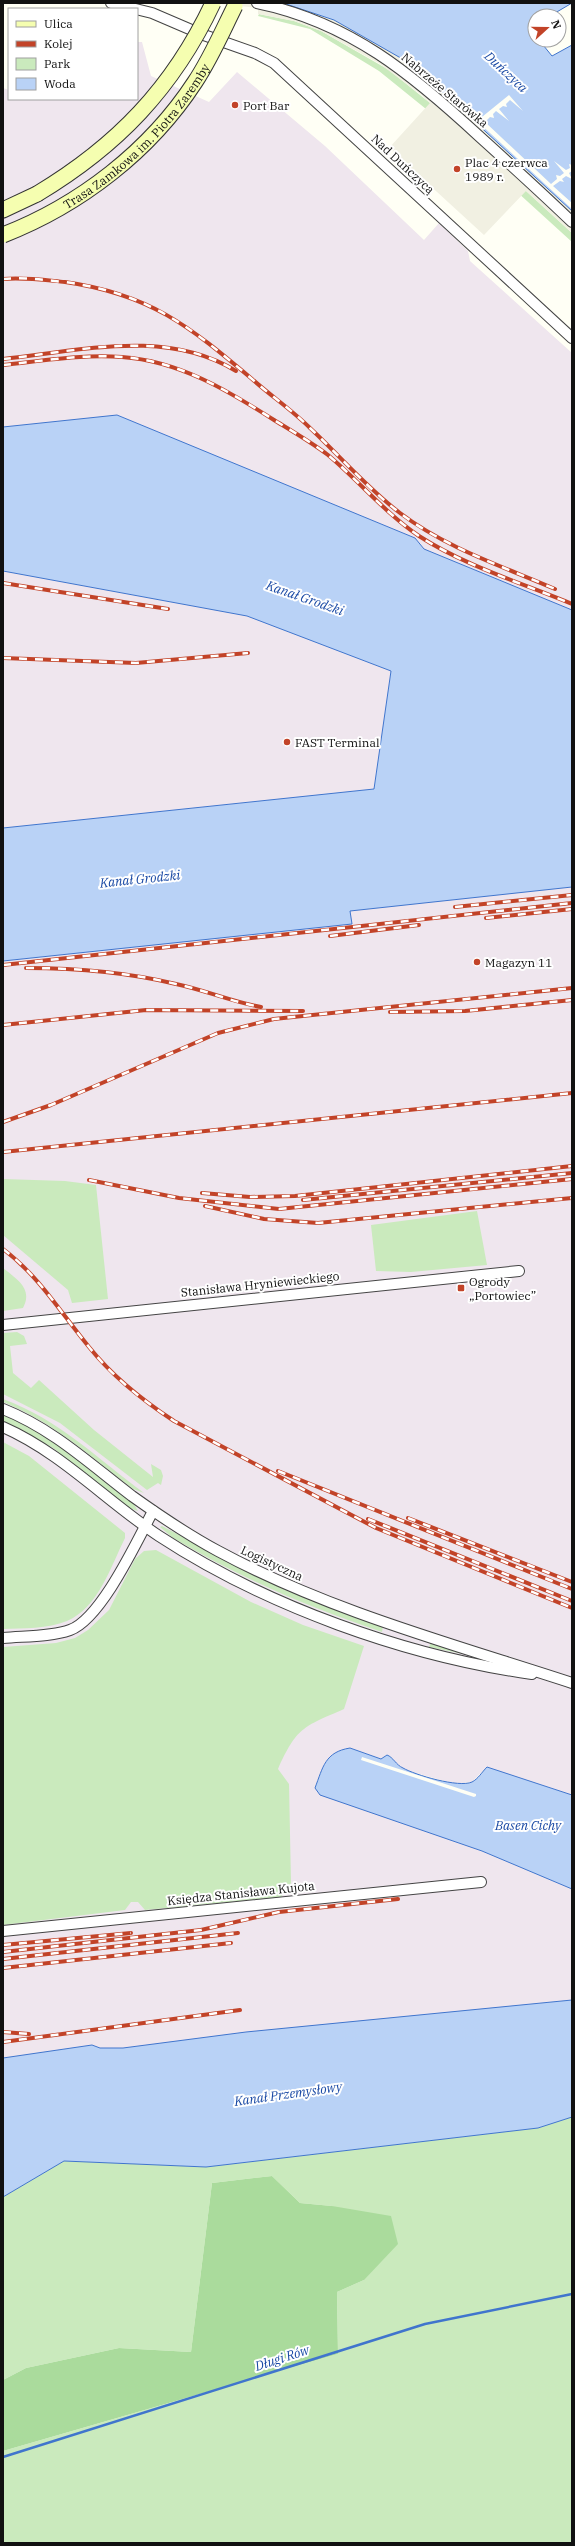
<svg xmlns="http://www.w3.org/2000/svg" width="575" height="2546" font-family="'IBM Plex Serif',serif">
  <rect width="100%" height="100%" fill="#fffff5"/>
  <g fill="#efe6ee">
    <path d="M 137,42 L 142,42 L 151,76 L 209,102 L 237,72 L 325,146 L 424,240 L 439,223 L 468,251 L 470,261 L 572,353 L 572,610 L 424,549 L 415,538 L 117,415 L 3,427 L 3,88 L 9,90 L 9,99 L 137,99 Z"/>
    <path d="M 3,571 L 247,616 L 391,671 L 374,789 L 3,828 Z"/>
    <path d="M 572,887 L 572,1795 L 487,1767 L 472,1782 L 455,1784 L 405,1770 L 397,1765 L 390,1756 L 386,1755 L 382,1759 L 350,1748 L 317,1792 L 482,1851 L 572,1889 L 572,2000 L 123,2048 L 100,2048 L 92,2045 L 3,2058 L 3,961 L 351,924 L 350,911 Z"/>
  </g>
  <g fill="#caeabd">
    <path d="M 259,14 L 294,21 L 321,31 L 389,70 L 430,103 L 572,233 L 572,242 L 426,109 L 379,71 L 310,29 L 258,16 Z"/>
    <path d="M 3,1179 L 65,1181 L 96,1185 L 108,1299 L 72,1303 L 68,1290 L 3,1235 Z"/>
    <path d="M 477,1211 L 487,1265 L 411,1272 L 376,1271 L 371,1225 Z"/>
    <path d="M 3,1268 C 18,1280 33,1289 23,1308 L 3,1311 Z"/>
    <path d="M 17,1332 L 24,1336 L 27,1344 L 10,1346 L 13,1373 L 31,1388 L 39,1380 L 94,1430 L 153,1477 L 151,1464 L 161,1470 L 163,1476 L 161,1485 L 158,1483 L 147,1490 L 60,1423 L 3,1394 L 3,1333 Z"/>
    <path d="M 3,1399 C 58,1419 98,1459 144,1493 L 133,1489 C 91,1457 53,1422 3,1402 Z"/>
    <path d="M 3,1414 C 51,1435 91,1469 132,1501 L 138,1511 L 129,1508 L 53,1448 L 3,1421 Z"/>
    <path d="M 3,1442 L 29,1456 L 125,1533 L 125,1538 C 111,1566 98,1608 67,1621 C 48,1629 23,1628 3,1629 Z"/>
    <path d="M 162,1526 L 285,1590 L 383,1626 L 382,1632 C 305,1606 243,1579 173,1538 L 160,1527 Z"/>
    <path d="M 156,1550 L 251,1602 L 303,1625 L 364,1646 L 344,1709 C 303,1727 297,1727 278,1769 L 289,1784 L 291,1883 L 281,1897 L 145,1910 L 138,1902 L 131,1902 L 125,1910 L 3,1925 L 3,1647 L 56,1643 L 75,1638 L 88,1630 L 109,1610 L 135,1559 L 144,1551 Z"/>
    <path d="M 431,1642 L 473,1656 L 429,1647 Z"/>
    <path d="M 572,2117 L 572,2543 L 3,2543 L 3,2451 L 338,2354 L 337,2292 L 364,2280 L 332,2206 L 300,2203 L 272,2176 L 212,2183 L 191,2352 L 119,2348 L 26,2368 L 3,2380 L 3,2197 L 64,2161 L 206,2167 L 538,2128 Z"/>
  </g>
  <path fill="#aadb9c" d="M 272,2176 L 300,2203 L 332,2206 L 391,2216 L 398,2244 L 364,2280 L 337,2292 L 338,2354 L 3,2451 L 3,2380 L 26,2368 L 119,2348 L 191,2352 L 212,2183 Z"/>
  <path fill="#f1f0e2" d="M 211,3 L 283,3 L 301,7 L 334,20 L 405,59 L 430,79 L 572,211 L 572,233 L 526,191 L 484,235 L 389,148 L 430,103 L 420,94 L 380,64 L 321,31 L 294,21 L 258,14 L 258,8 Z"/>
  <g fill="#b9d2f6" stroke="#4075cd">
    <path d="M 283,3 L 572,3 L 550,16 L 535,16 L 535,40 L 539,40 L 552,56 L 572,45 L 572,211 L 413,65 L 334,20 Z"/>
    <path d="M 117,415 L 415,538 L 424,549 L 572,610 L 572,887 L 350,911 L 352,924 L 3,961 L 3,828 L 374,789 L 391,671 L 247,616 L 3,571 L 3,427 Z"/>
    <path d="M 350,1748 L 381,1759 L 387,1755 C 393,1757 396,1765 403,1768 C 415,1775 459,1788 472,1782 C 478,1779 482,1772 487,1767 L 572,1795 L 572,1889 L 482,1851 L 320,1795 L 315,1788 C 323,1767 325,1752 350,1748 Z"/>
    <path d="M 572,2000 L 572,2117 L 538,2128 L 206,2167 L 64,2161 L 3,2197 L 3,2058 L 92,2045 L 100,2048 L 123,2048 L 246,2032 Z"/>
  </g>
  <g fill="#fffff5">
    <path d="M 509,95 L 523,111 L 510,100 L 506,104 L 507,107 L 503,106 L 499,109 L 509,121 L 496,111 L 493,114 L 494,118 L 490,117 L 485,122 L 551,184 L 557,179 L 556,175 L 560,176 L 564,173 L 554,161 L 566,170 L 570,168 L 569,164 L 572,165 L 572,171 L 569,173 L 572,179 L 566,176 L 562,179 L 564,182 L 560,181 L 553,186 L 572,203 L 572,209 L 477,121 Z"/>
    <path d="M 362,1757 L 476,1794 L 476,1796 L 474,1797 L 361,1760 Z"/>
  </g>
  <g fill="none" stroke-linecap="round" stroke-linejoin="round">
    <path stroke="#4075cd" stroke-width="2.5" d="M 3,2457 L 425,2324 L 572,2294"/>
    <defs>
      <g id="street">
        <path d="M 111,3 L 152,13 L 201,34 L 255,53 L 274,63 L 572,338"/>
        <path d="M 257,3 C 350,22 413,75 480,137 C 511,165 542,193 572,222"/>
        <path d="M 3,1325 L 519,1271"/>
        <path d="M 3,1409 C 53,1429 90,1464 132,1496 C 160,1516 188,1535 218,1551 C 329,1611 453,1644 572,1683"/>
        <path d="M 3,1427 C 62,1453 106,1501 159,1536 C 266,1606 405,1656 532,1674"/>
        <path d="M 3,1638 C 24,1636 50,1637 70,1630 C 101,1619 137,1541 153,1511"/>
        <path d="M 3,1931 L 481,1882"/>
      </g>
      <path id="secondary" d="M 3,210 L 37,194"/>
    </defs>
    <use href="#street" stroke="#444" stroke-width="12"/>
    <use href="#secondary" stroke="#333" stroke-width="17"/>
    <use href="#street" stroke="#fff" stroke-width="10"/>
    <use href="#secondary" stroke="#f5feb0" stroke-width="15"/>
    <defs>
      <g id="rail">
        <path d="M 3,279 C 24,277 44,280 65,282 C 150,294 189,326 252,379 C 271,396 292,410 310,428 C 340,456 367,488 400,513 C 446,548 502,566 555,589"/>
        <path d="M 3,359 C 80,351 166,328 236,371"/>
        <path d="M 3,365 C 42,361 82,354 122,357 C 179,361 227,390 274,420 C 292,431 311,442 328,455 C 359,481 385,513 419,536 C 465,566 522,583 572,604"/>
        <path d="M 3,583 L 168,609"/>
        <path d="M 3,658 L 136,663 L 248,653"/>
        <path d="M 455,907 L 572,895"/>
        <path d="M 486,918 L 572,909"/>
        <path d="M 330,936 L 419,925"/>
        <path d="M 3,965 L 572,903"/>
        <path d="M 26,968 C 77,968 126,972 176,984 C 205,990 232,1002 261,1007"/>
        <path d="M 390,1012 L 465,1011 L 572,1000"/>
        <path d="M 3,1025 L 146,1010 L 303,1011"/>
        <path d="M 3,1122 L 51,1105 L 218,1033 L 274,1019 L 572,988"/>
        <path d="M 3,1152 L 572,1093"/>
        <path d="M 89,1180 L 179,1198 L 279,1209 L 572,1179"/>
        <path d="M 202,1193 L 250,1197 L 295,1196 L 572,1166"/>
        <path d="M 303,1200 L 572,1173"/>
        <path d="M 205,1206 L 264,1219 L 318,1223 L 572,1198"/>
        <path d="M 3,1249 C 39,1276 61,1313 89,1347 C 113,1377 142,1400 174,1421 L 376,1528 L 572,1608"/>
        <path d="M 278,1471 L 572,1589"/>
        <path d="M 408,1518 L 572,1582"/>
        <path d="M 368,1519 L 572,1601"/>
        <path d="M 3,1945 L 131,1933"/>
        <path d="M 3,1952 L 201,1930 L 279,1912 L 398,1899"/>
        <path d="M 3,1959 L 238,1933"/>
        <path d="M 3,1968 L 231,1943"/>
        <path d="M 3,2032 L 29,2034"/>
        <path d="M 3,2042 L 240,2010"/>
      </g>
    </defs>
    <use href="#rail" stroke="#c24328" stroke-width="4"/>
    <use href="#rail" stroke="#fff" stroke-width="2.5" stroke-dasharray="8" stroke-linecap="butt"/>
    <defs>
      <g id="secondary-bridge">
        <path d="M 37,194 C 117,146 173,88 213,3"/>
        <path id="s1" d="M 3,235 C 80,205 150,151 195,82 C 211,58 222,32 235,6"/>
      </g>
    </defs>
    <use href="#secondary-bridge" stroke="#333" stroke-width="17" stroke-linecap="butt"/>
    <use href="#secondary-bridge" stroke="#f5feb0" stroke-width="15"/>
  </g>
  <g fill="#c24328" stroke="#fff" stroke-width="1.5">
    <circle cx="235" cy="105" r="4"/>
    <circle cx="457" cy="169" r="4"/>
    <circle cx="287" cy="742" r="4"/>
    <circle cx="477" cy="962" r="4"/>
    <rect x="457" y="1284" width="8" height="8" rx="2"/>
  </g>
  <g text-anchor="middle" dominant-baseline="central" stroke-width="4" stroke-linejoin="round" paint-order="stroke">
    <g font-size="12" fill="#111" stroke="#fff">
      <text transform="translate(445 90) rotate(40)">Nabrzeże Starówka</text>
      <text stroke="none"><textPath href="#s1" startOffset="169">Trasa Zamkowa im. Piotra Zaremby</textPath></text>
      <text transform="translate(403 164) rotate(43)">Nad Duńczycą</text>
      <text transform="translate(260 1284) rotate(-6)">Stanisława Hryniewieckiego</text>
      <text transform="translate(272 1563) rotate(25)">Logistyczna</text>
      <text transform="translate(241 1893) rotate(-6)">Księdza Stanisława Kujota</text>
    </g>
    <g font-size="12" fill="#111" stroke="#fff" text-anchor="start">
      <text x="243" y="105">Port Bar</text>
      <text x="465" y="162">Plac 4 czerwca<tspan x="465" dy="14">1989 r.</tspan></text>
      <text x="295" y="742">FAST Terminal</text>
      <text x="485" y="962">Magazyn 11</text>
      <text x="469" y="1281">Ogrody<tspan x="469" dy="14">„Portowiec”</tspan></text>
    </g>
    <g font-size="13" font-style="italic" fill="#1848a4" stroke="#fff">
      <text transform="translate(506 72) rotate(43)">Duńczyca</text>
      <text transform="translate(305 598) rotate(19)">Kanał Grodzki</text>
      <text transform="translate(140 879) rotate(-6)">Kanał Grodzki</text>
      <text x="528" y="1825">Basen Cichy</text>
      <text transform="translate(288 2094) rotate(-8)">Kanał Przemysłowy</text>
      <text transform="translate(282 2358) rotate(-18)">Długi Rów</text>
    </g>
  </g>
  <rect width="575" height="2546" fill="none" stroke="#111111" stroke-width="8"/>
  <rect x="8" y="8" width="130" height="92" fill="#ffffff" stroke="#a0a0a0"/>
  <rect x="16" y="21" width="20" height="6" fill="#f5feb0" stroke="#a0a0a0"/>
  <text x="44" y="28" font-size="12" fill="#111111">Ulica</text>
  <rect x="16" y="41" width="20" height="6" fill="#c24328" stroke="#a0a0a0"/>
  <text x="44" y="48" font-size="12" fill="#111111">Kolej</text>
  <rect x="16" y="58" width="20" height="12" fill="#caeabd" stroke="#a0a0a0"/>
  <text x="44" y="68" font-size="12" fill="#111111">Park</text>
  <rect x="16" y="78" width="20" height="12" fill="#b9d2f6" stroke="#a0a0a0"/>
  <text x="44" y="88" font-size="12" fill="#111111">Woda</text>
  <g transform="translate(547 28) rotate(69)"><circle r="19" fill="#ffffff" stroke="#a0a0a0"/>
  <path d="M0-3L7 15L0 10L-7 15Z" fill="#c24328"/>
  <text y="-6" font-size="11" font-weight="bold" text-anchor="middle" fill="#111111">N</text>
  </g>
</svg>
